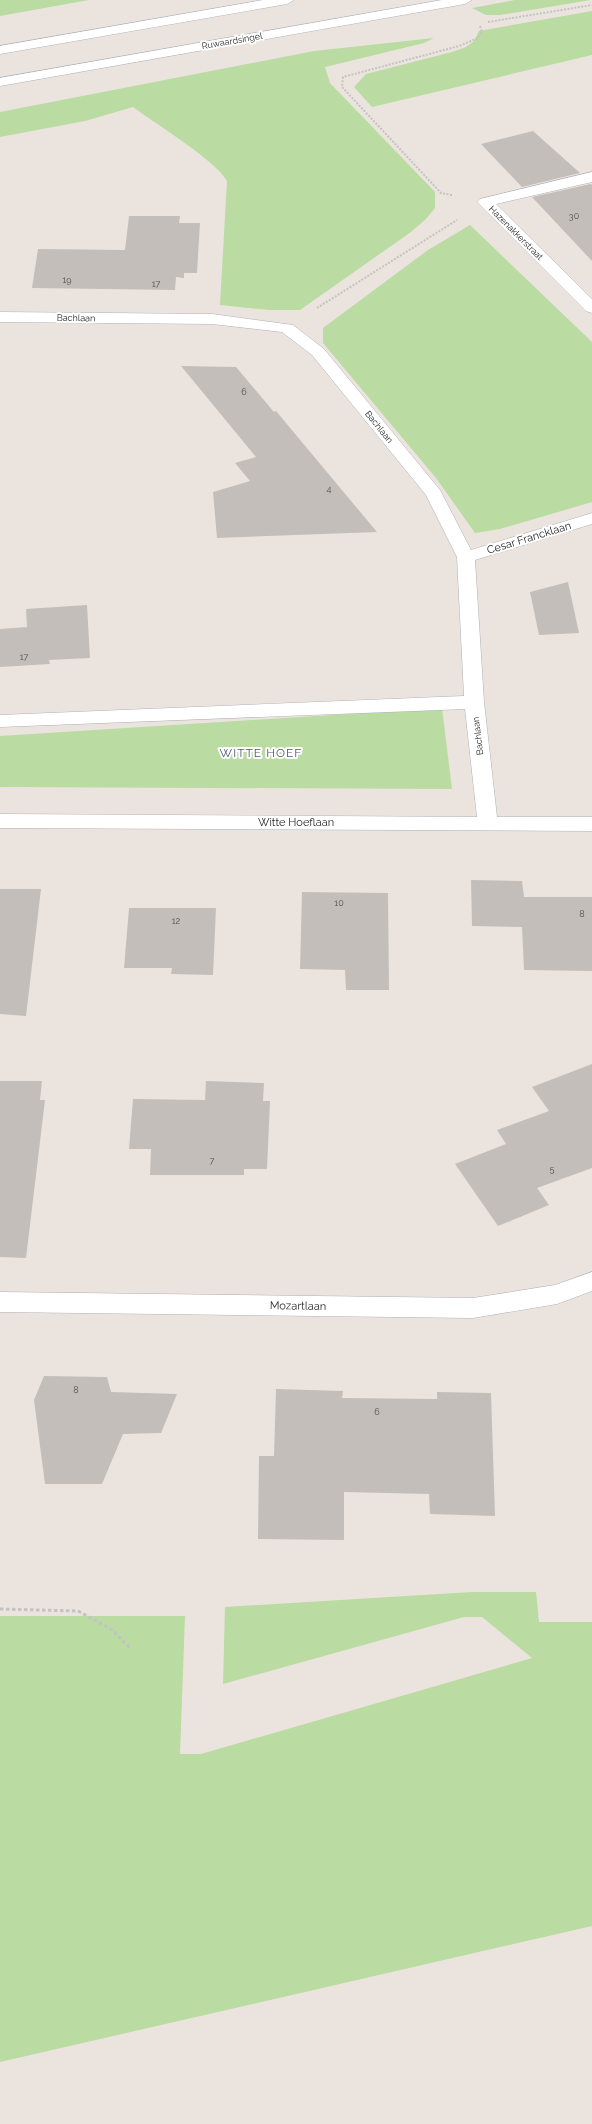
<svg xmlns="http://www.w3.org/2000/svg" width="592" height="2124" font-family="Raleway,sans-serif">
  <rect width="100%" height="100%" fill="#ebe4de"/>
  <g fill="#badba1">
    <path d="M 0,0 L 89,0 L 0,16 Z"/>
    <path d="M 515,0 L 591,0 L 500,15 L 486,15 L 472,8 Z"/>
    <path d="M 592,11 L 592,55 L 372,107 L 354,87 L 366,74 L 452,52 L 466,47 L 474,41 L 479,31 Z"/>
    <path d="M 434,38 L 424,43 L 325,67 L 330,83 L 435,192 L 435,208 L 426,219 L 411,232 L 300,310 L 269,310 L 220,305 L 227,181 C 218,162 153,122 133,107 L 85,121 L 0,137 L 0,112 L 314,51 Z"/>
    <path d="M 470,225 L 592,342 L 592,502 L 500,529 L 475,533 L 436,478 L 323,343 L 323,328 L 428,250 Z"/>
    <path d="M 442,708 L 452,789 L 0,787 L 0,736 Z"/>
    <path d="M 472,1592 L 536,1592 L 539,1622 L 592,1622 L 592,1926 L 0,2062 L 0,1616 L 185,1616 L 180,1754 L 201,1754 L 532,1658 L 482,1617 L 464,1617 L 223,1684 L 225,1607 Z"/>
  </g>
  <g fill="#c3beba">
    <path d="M 533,131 L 580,173 L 522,187 L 481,144 Z"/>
    <path d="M 591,184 L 592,185 L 592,261 L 532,197 Z"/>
    <path d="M 129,216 L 180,216 L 179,223 L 200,223 L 197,273 L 184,273 L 184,278 L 176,277 L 175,290 L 32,288 L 38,249 L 125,250 Z"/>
    <path d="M 181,366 L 236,367 L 274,412 L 276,411 L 377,532 L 217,538 L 213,492 L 250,481 L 235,463 L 256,457 Z"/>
    <path d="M 568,582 L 579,633 L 539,635 L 530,592 Z"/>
    <path d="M 87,605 L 90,658 L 49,660 L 50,664 L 0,667 L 0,629 L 27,627 L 26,609 Z"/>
    <path d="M 471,880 L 522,881 L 524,897 L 592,897 L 592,971 L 524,970 L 522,927 L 472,926 Z"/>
    <path d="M 0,889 L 41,889 L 26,1016 L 0,1014 Z"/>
    <path d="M 302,892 L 388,893 L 389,990 L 346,990 L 345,970 L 300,969 Z"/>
    <path d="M 129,908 L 216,908 L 213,975 L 171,974 L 172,968 L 124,968 Z"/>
    <path d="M 592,1064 L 592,1168 L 537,1188 L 549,1205 L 498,1226 L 455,1164 L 506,1144 L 497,1130 L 549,1111 L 532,1087 Z"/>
    <path d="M 0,1081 L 42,1081 L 40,1100 L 45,1100 L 26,1258 L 0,1257 Z"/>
    <path d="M 206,1081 L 264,1083 L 263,1101 L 270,1101 L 267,1169 L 244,1169 L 244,1175 L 150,1175 L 151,1149 L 129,1149 L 133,1099 L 205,1100 Z"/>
    <path d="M 44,1376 L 107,1377 L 111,1392 L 177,1394 L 161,1433 L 123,1434 L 102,1484 L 45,1484 L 34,1400 Z"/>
    <path d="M 276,1389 L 343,1391 L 342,1398 L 437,1399 L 437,1392 L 491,1393 L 495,1516 L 430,1514 L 429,1494 L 344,1492 L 344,1540 L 258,1539 L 259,1456 L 274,1456 Z"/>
  </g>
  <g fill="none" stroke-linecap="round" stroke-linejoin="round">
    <defs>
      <g id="minor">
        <path d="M 592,172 L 592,182 L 496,204 L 592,299 L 592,313 L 586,311 L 477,202 L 480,199 Z"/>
        <path d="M 0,312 L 212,314 L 293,325 L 324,349 L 440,490 L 471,550 L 592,513 L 592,524 L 475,560 L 484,702 L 497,817 L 592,817 L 592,831 L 0,828 L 0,814 L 477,817 L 465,709 L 0,727 L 0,715 L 464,696 L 457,557 L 426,495 L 312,355 L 282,332 L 212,324 L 0,322 Z"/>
        <path d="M 592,1272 L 592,1291 L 557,1304 L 473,1318 L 0,1312 L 0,1292 L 473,1298 L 555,1285 Z"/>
      </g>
      <g id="secondary">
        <path d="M 263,0 L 294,0 L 287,4 L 0,54 L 0,46 Z"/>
        <path d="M 442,0 L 472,0 L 465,4 L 0,86 L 0,78 Z"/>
      </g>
    </defs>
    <use href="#minor" stroke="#aeb1b9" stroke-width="1"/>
    <use href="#secondary" stroke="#aeb1b9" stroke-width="1"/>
    <g stroke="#c3c3c3" stroke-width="2" stroke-dasharray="2 1.5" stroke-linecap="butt">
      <path d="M 488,22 L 592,5"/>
      <path d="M 452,195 L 441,193 L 342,87 L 343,77 L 459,46 L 478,38 L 482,32 L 480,26"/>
      <path d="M 317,308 L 457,220"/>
    </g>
    <path stroke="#c3c3c3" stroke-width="3" stroke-dasharray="3.5 2.5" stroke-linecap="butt" d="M 0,1609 L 78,1611 L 111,1629 L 130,1648"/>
    <use href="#minor" fill="#fff" fill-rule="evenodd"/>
    <use href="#secondary" fill="#fff" fill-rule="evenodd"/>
  </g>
  <g text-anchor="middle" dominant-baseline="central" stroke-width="4" stroke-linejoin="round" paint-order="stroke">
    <g font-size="9" fill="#2a2a2a" stroke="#fff">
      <text transform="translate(232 41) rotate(-10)">Ruwaardsingel</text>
      <text transform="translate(516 233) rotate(45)">Hazenakkerstraat</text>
      <text transform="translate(76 318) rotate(1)">Bachlaan</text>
      <text transform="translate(379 427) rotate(51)">Bachlaan</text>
      <text transform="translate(478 736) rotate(-97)">Bachlaan</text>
    </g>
    <g font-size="9" fill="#504f4e">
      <text x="574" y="216">30</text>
      <text x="67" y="280">19</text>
      <text x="156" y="284">17</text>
      <text x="244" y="392">6</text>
      <text x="329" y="489">4</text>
      <text x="24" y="657">17</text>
      <text x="339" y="903">10</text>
      <text x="582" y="914">8</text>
      <text x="176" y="921">12</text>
      <text x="212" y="1161">7</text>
      <text x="552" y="1169">5</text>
      <text x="76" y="1390">8</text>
      <text x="377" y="1412">6</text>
    </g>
    <g font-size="11" fill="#2a2a2a" stroke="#fff">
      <text transform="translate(529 538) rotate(-17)">Cesar Francklaan</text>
      <text x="296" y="822">Witte Hoeflaan</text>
      <text transform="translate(298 1306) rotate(1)">Mozartlaan</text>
    </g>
    <g font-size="12" letter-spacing="1" fill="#505a76" stroke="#fff">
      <text x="261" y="753">WITTE HOEF</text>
    </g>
  </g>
</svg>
